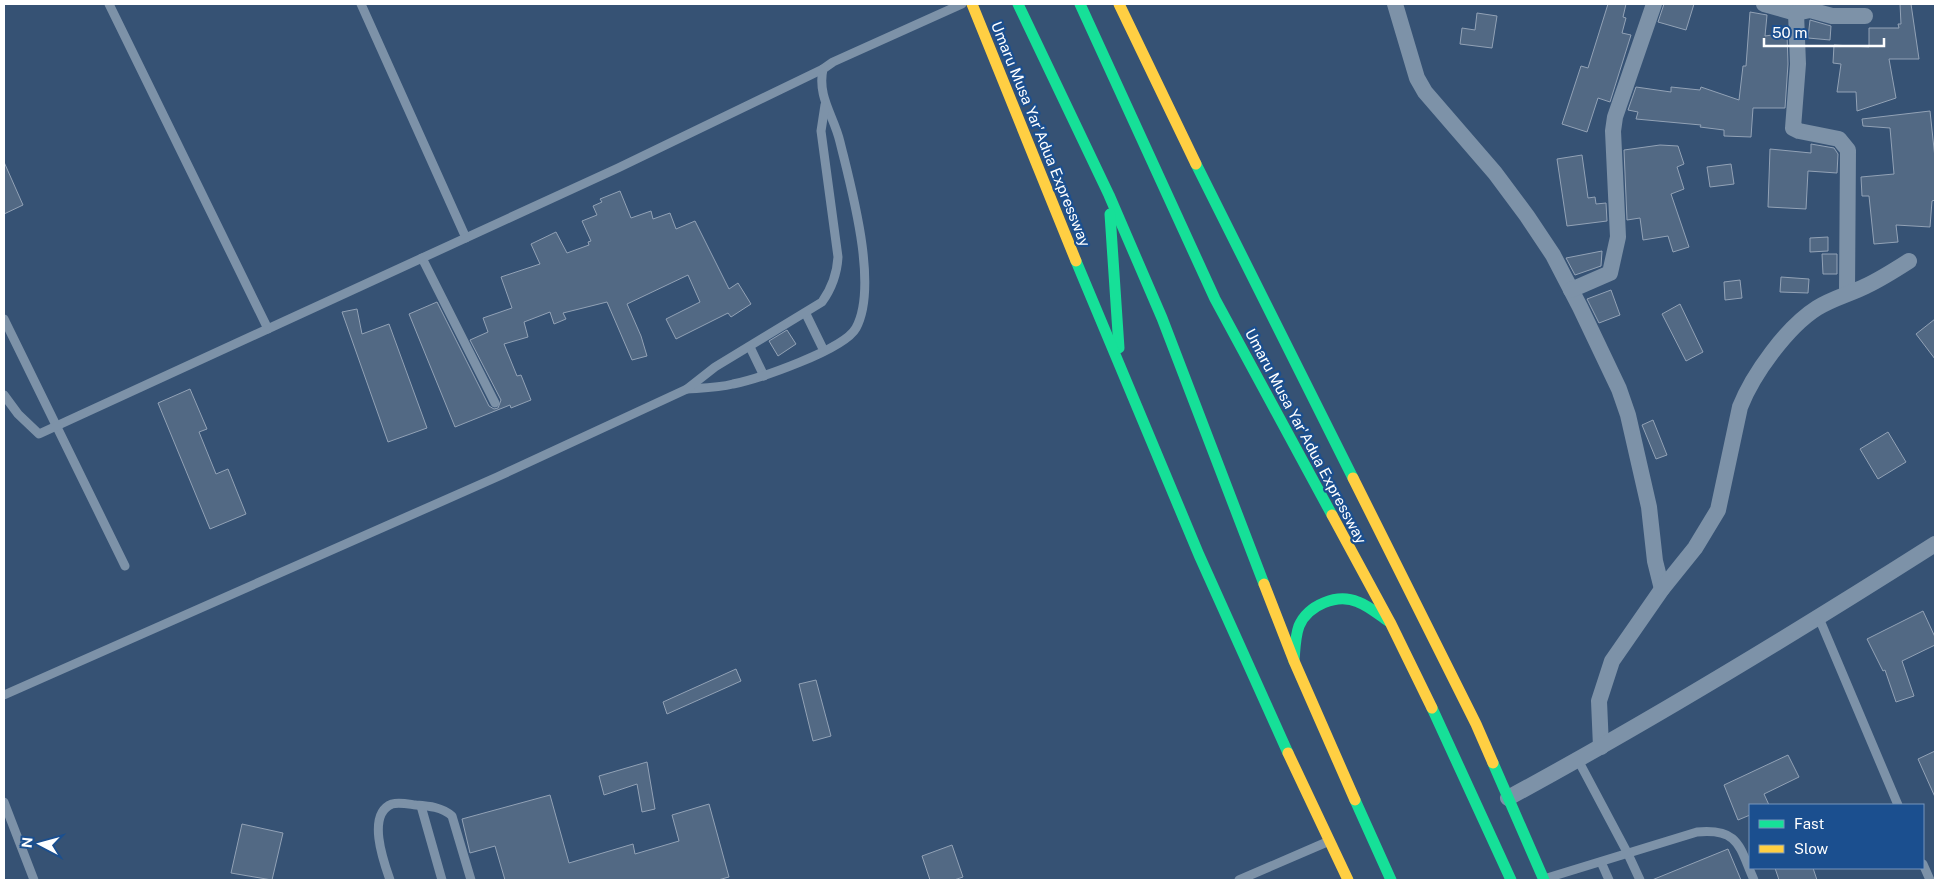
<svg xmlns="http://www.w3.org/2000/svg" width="1939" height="884" font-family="'Public Sans',sans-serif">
  <rect width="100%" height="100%" fill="#365274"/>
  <g fill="#526984" stroke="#92a2b6">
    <path d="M 1608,4 L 1626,4 L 1623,17 L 1626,18 L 1622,33 L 1631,35 L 1610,102 L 1598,98 L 1587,132 L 1562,124 L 1581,66 L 1588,68 Z"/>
    <path d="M 1664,4 L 1694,4 L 1686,30 L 1658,22 Z"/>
    <path d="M 1900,4 L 1911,4 L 1919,59 L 1889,59 L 1896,98 L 1857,111 L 1856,92 L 1837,92 L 1841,64 L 1833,63 L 1834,45 L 1869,47 L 1869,28 L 1899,28 L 1898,24 L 1901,24 Z"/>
    <path d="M 1750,12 L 1767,15 L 1765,36 L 1787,33 L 1788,64 L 1785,108 L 1753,108 L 1751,137 L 1724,136 L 1724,130 L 1700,127 L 1701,125 L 1636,119 L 1638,112 L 1628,110 L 1636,87 L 1671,92 L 1671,87 L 1700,90 L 1701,87 L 1739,100 L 1743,66 L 1746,66 Z"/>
    <path d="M 1477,13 L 1497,16 L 1492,48 L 1460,44 L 1462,28 L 1475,30 Z"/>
    <path d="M 1810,20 L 1831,26 L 1830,40 L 1808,38 Z"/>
    <path d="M 1930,111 L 1935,158 L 1935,200 L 1932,201 L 1930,227 L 1896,225 L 1898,242 L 1874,244 L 1869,196 L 1862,196 L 1861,177 L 1894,174 L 1890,128 L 1863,126 L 1862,119 Z"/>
    <path d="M 1811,144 L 1834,148 L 1838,154 L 1837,173 L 1808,171 L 1806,209 L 1768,207 L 1770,149 L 1811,153 Z"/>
    <path d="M 1660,145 L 1678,146 L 1684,164 L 1677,167 L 1684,189 L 1671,194 L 1689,247 L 1673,252 L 1668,236 L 1643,240 L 1640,218 L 1627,220 L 1624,150 Z"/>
    <path d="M 1582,155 L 1588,198 L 1595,197 L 1596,204 L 1606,203 L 1607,221 L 1567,226 L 1557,159 Z"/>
    <path d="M 4,162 L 23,205 L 4,214 Z"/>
    <path d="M 1731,164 L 1734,184 L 1710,187 L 1707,167 Z"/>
    <path d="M 620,191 L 631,218 L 651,211 L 653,219 L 670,213 L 676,229 L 695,221 L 729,289 L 738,283 L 751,304 L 731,317 L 728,313 L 676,339 L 666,319 L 700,302 L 688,275 L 627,304 L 641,336 L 647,356 L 632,360 L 607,302 L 563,313 L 566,319 L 554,324 L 550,312 L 524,322 L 528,337 L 504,344 L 517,376 L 521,375 L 531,400 L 511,408 L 510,405 L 455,427 L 409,314 L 437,302 L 489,406 L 494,409 L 498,408 L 501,400 L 470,340 L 488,332 L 483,318 L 512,308 L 501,277 L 540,264 L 531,244 L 556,232 L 567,253 L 589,245 L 588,242 L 591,241 L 582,221 L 597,215 L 593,206 L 602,202 L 600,199 Z"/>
    <path d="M 1828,237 L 1828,251 L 1810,252 L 1810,238 Z"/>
    <path d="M 1602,251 L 1601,266 L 1575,275 L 1566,258 Z"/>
    <path d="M 1822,254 L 1837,254 L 1837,274 L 1823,274 Z"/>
    <path d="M 1781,277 L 1809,279 L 1808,293 L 1780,292 Z"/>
    <path d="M 1740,280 L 1742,298 L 1725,300 L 1724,282 Z"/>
    <path d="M 1611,290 L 1620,315 L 1599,323 L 1587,299 Z"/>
    <path d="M 1680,304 L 1703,352 L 1686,361 L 1662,314 Z"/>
    <path d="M 357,309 L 362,334 L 389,324 L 427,428 L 388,442 L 342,312 Z"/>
    <path d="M 1935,319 L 1935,359 L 1916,334 Z"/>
    <path d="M 787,330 L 796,344 L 778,356 L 769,341 Z"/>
    <path d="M 190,389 L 207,429 L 199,432 L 216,474 L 228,469 L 246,514 L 210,529 L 158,403 Z"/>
    <path d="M 1653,420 L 1667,455 L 1656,459 L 1642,425 Z"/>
    <path d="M 1888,432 L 1906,462 L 1878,479 L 1860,449 Z"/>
    <path d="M 1923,611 L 1935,637 L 1935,645 L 1902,661 L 1914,696 L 1896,702 L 1885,670 L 1883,671 L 1867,639 Z"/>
    <path d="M 736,669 L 741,681 L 667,714 L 663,702 Z"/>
    <path d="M 816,680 L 831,736 L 813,741 L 799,684 Z"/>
    <path d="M 1935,751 L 1935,797 L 1918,759 Z"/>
    <path d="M 1788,755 L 1799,777 L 1764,794 L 1769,805 L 1750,805 L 1750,815 L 1738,820 L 1724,785 Z"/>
    <path d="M 647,762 L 655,809 L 642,812 L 637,784 L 604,795 L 599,776 Z"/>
    <path d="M 550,795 L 569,863 L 633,844 L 635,854 L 679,841 L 672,815 L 709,804 L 729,877 L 718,880 L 505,880 L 495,846 L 470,853 L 462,819 Z"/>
    <path d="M 242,824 L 283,833 L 272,880 L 231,873 Z"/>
    <path d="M 952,845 L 963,877 L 954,880 L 930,880 L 922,856 Z"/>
    <path d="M 1728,849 L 1741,880 L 1652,880 Z"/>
    <path d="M 1775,868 L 1813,868 L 1817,880 L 1779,880 Z"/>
  </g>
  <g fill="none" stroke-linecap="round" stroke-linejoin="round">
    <g stroke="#7d92a8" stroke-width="9">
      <path d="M 109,4 L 268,329"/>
      <path d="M 361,4 L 466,238"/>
      <path d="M 422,258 L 495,403"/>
      <path d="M 806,314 L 824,351"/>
      <path d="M 4,319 L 125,566"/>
      <path d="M 750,347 L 764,376"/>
      <path d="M 687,389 C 702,388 718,388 733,384 C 758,379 844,350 856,328 C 879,286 851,187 840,142 C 834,116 817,97 823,69 L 833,62 L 962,4"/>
      <path d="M 4,395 L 18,414 L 39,434 L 618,168 L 823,69"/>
      <path d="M 1819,618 L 1898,805"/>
      <path d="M 4,695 L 497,477 L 687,389 L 715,367 L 822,302 C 832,288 837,274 838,257 L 821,131 L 825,105"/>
      <path d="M 1578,760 L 1628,854 L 1640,880"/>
      <path d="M 4,802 L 34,880"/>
      <path d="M 421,806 L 442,880"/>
      <path d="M 1601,862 L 1609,880"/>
      <path d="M 1923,864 L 1930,880"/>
      <path d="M 1547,878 L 1697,832 C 1740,828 1739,847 1754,880"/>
      <path d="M 390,880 C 384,863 366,814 392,804 C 399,802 408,804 416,805 C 429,806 442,807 452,816 L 471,880"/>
      <path d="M 1239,880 L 1327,842"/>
    </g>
    <g stroke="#7d92a8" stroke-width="16">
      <path d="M 1395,4 L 1417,78 L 1425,92 L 1495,173 L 1527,216 L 1553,255 L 1580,307 L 1619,389 L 1628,415 L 1649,507 L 1655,561 L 1662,589"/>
      <path d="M 1764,4 L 1796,13 L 1810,10 L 1832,16 L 1865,16"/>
      <path d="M 1796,13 L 1798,64 L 1793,128 L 1799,131 L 1839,139 L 1848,150 L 1847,293"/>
      <path d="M 1571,290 L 1610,273 L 1618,237 L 1613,131 L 1615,117 L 1654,4"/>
      <path d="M 1601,747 L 1599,701 L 1612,661 L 1662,589 L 1695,548 L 1718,510 L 1740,407 C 1753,374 1787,327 1817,308 C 1833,298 1850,294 1866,286 C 1881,279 1895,270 1909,261"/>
      <path d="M 1508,798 C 1654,719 1795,633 1935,544"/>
    </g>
    <g stroke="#16e098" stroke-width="11">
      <path d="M 1018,4 L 1109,195 L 1162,318 L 1264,584"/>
      <path d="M 1080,4 L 1215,299 L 1332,515"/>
      <path d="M 1196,164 L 1353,478"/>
      <path d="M 1110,214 L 1119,348"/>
      <path d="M 1076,261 L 1199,555 L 1288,753"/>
      <path d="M 1294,661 C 1295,649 1295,637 1299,626 C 1308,605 1337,593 1358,602 C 1369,606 1379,615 1388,621"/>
      <path d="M 1432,708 L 1511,880"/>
      <path d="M 1493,763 L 1544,880"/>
      <path d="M 1355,800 L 1391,880"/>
    </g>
    <g stroke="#ffcf43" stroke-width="11">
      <path d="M 972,4 L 1076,261"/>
      <path d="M 1119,4 L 1196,164"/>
      <path d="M 1353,478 L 1476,724 L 1493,763"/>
      <path d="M 1332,515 L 1390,622 L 1432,708"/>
      <path d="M 1264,584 L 1294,661 L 1355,800"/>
      <path d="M 1288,753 L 1348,880"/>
    </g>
  </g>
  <g text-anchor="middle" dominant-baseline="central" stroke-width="4.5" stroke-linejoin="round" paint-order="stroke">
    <g font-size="15" fill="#fff" stroke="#1b4f8f">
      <text transform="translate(1041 134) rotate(68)">Umaru Musa Yar'Adua Expressway</text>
      <text transform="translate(1306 436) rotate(62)">Umaru Musa Yar'Adua Expressway</text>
    </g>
  </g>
  <rect width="1939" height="884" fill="none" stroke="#ffffff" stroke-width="10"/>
  <rect x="1749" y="804" width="175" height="65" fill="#1b4f8f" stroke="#7695bc"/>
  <rect x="1759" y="820" width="25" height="8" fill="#16e098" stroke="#7695bc"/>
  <text x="1794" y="829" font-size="15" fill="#ffffff">Fast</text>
  <rect x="1759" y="845" width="25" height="8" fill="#ffcf43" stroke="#7695bc"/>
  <text x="1794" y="854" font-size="15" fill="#ffffff">Slow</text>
  <g transform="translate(40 844) rotate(276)" stroke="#1b4f8f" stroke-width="4" paint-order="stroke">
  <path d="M0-4L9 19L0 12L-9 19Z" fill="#ffffff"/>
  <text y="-8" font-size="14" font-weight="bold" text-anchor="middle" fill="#ffffff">N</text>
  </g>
  <path d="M1764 38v8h120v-8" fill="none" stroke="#ffffff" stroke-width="2.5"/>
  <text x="1772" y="38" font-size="15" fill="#ffffff" stroke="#1b4f8f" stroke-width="4" paint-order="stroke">50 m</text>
</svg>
